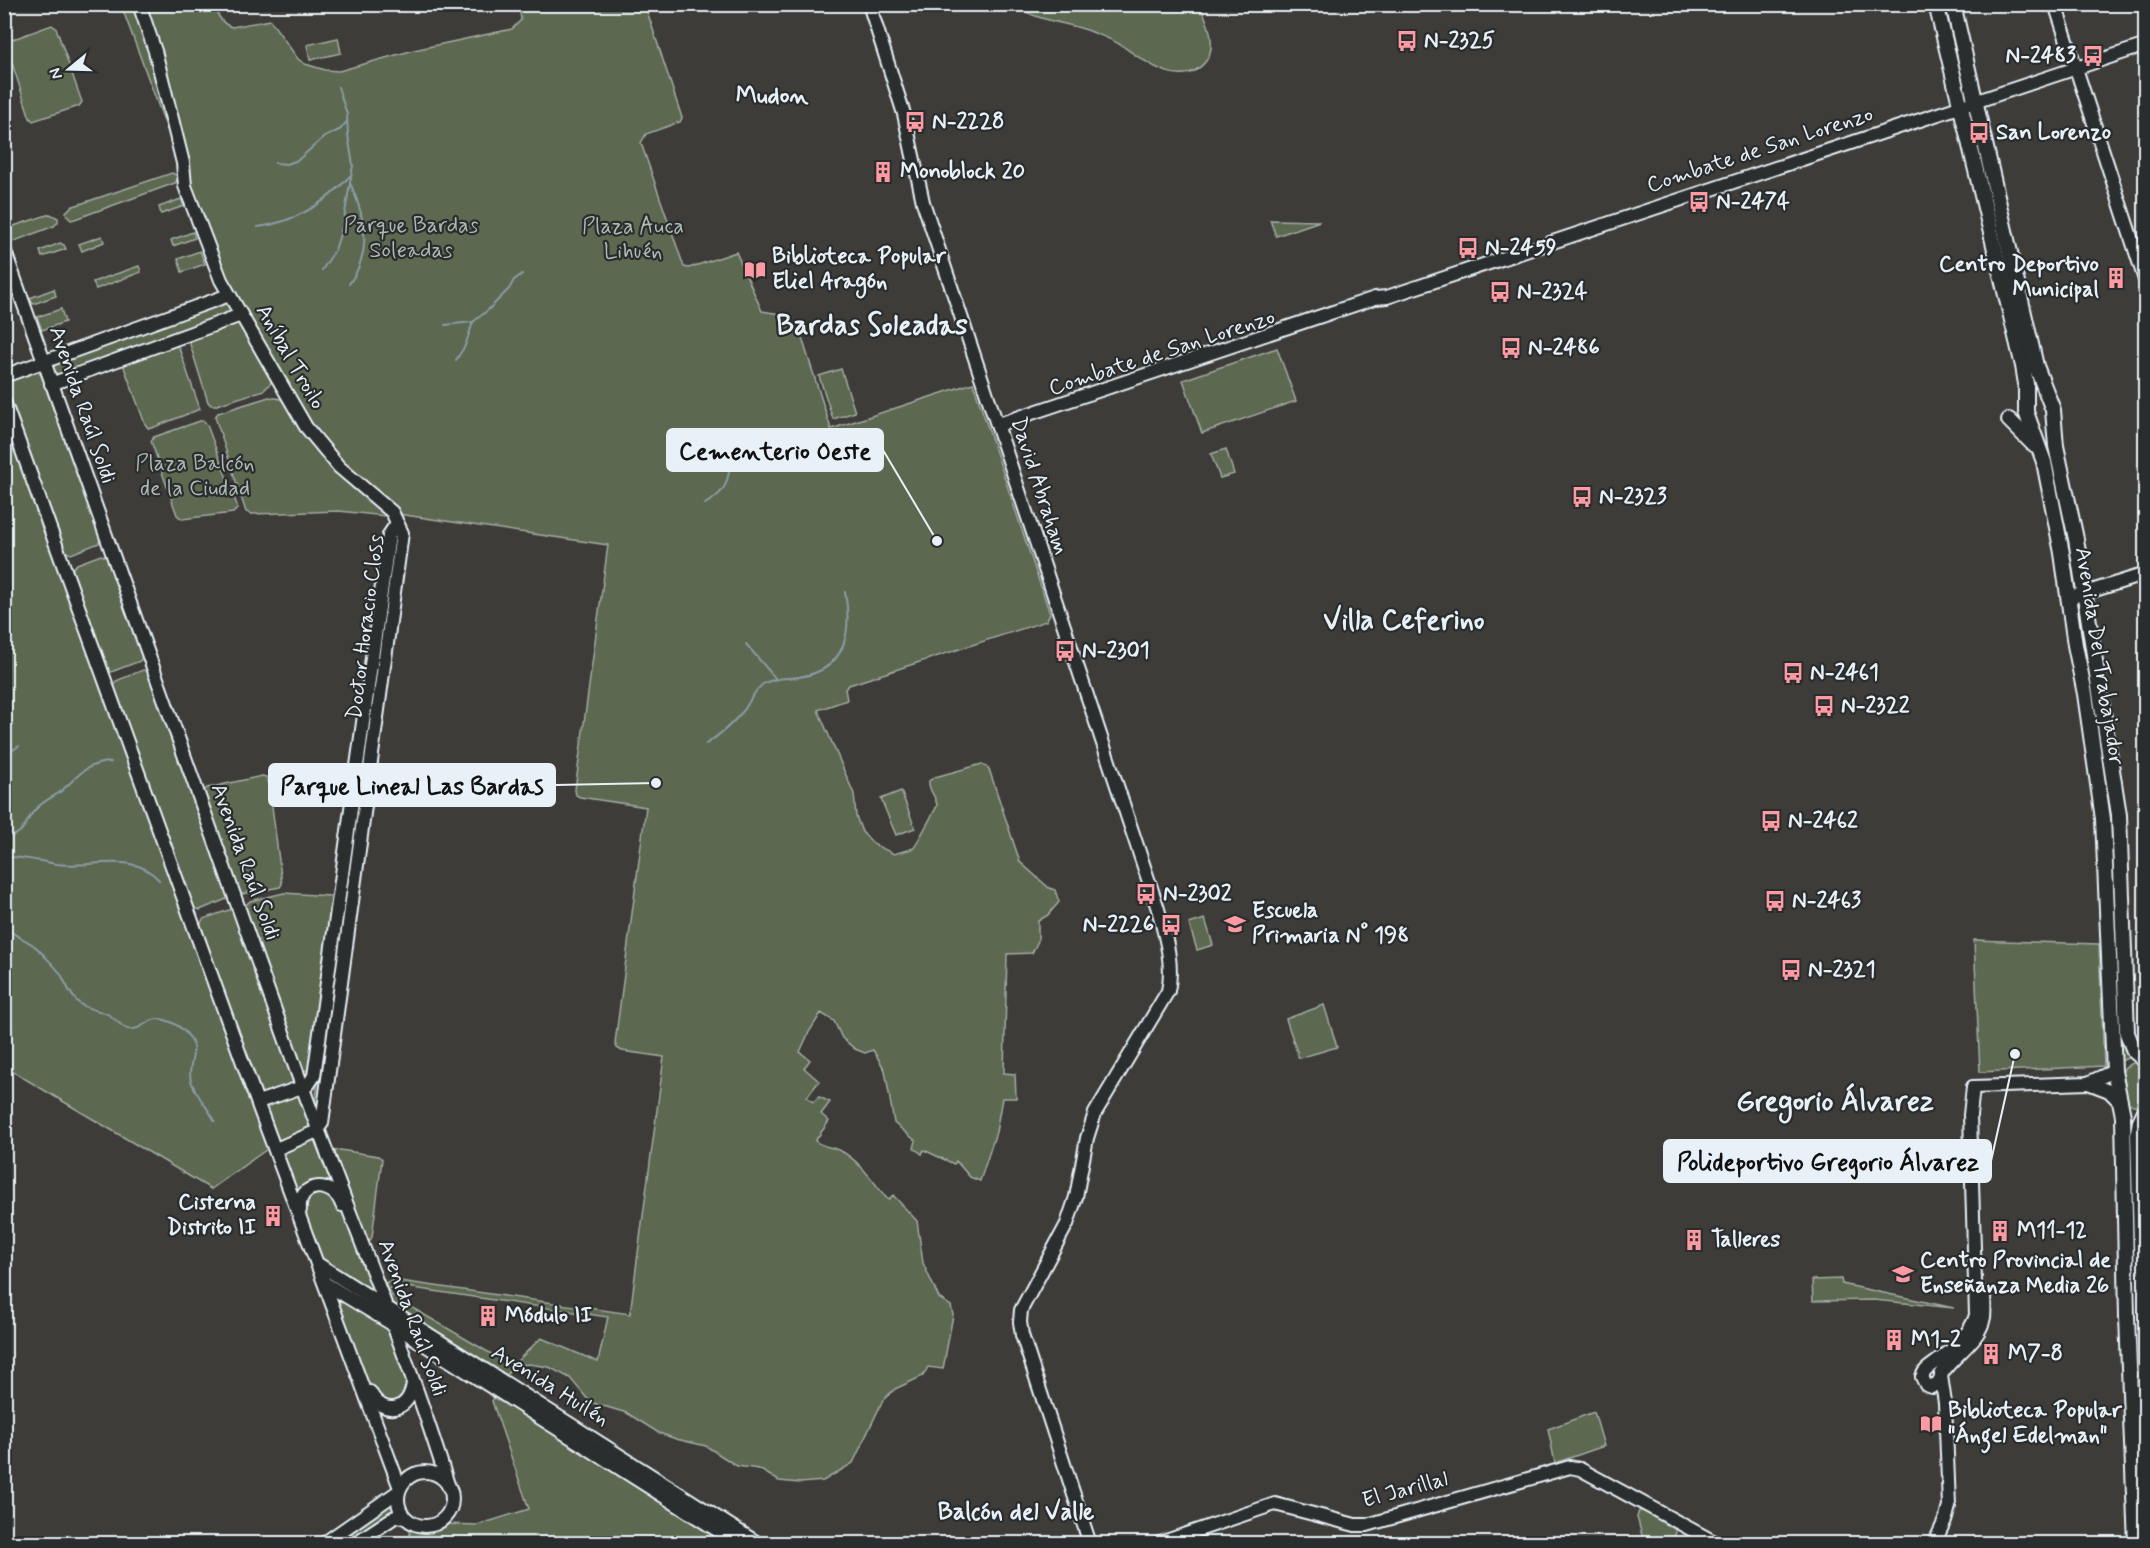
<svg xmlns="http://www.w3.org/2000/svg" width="2150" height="1548" font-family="Mynerve,sans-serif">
  <rect width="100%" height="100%" fill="#3e3c39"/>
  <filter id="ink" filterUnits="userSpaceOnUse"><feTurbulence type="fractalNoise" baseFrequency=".0167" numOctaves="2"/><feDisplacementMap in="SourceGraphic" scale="12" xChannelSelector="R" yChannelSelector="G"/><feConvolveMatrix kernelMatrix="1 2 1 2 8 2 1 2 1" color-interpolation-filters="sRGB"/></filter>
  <g filter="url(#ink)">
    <g fill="#5b674f" stroke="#a2aca4" stroke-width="1.5" fill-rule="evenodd">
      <path d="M 121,5 L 134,5 L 146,37 L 180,164 Z"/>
      <path d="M 144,5 L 215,5 C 217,15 221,24 232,27 L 270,20 L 298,59 L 305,64 L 325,70 L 339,71 L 414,50 L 512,29 L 521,20 L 519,5 L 645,5 L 682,118 L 680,122 L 646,134 L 641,143 L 684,267 L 689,268 L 736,252 L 762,311 L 780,314 L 802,338 L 831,429 L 973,383 L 1050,614 L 1046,621 L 849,685 L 845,689 L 847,700 L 818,710 L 854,794 L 856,816 L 862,832 L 875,845 L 894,854 L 914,848 L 937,806 C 937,797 928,791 929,781 L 935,777 L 982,764 L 989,769 L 1020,862 L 1049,888 L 1055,890 L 1059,902 L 1048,915 L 1038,921 L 1038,941 L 1032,953 L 1007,954 L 1004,1073 L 1015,1074 L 1016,1098 L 1002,1098 L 996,1132 L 980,1181 L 970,1177 L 956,1161 L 954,1164 L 924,1150 L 922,1154 L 914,1148 L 916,1141 L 894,1123 L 885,1070 L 873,1050 L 865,1053 L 855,1049 L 842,1038 L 834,1021 L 821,1013 L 809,1032 L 800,1052 L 810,1060 L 804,1068 L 819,1081 L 807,1097 L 813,1102 L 819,1097 L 830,1102 L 821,1114 L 829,1121 L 815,1141 C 823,1147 832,1147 841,1151 C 860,1161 875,1184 888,1200 L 893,1195 L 917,1221 L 923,1263 L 939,1298 L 951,1306 L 953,1315 L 943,1369 L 928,1367 L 923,1376 L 895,1389 L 883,1400 L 853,1463 L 823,1481 L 800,1483 L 779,1481 L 759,1469 L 737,1466 L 706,1446 L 676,1439 L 659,1433 L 627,1413 L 590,1402 L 570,1378 L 549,1367 L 529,1364 L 512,1366 L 505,1379 L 391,1305 L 384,1285 L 387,1282 L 393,1280 L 630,1314 L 664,1057 L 622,1051 L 617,1048 L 615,1043 L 646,807 L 580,797 L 576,795 L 575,790 L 608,545 L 398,514 L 337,459 L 315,433 L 225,278 L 192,185 L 161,54 ZM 393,1285 L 608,1317 L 598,1362 L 541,1338 L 512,1366 L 392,1296 L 389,1289 Z"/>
      <path d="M 1015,5 L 1200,5 C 1207,20 1218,45 1206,61 C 1182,92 1144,61 1121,45 C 1113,40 1102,36 1092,32 C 1067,22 1037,22 1015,5 Z"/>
      <path d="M 52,25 L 56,28 L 82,102 L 79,106 L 33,121 L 30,118 L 5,42 Z"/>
      <path d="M 338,38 L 341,53 L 310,60 L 307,45 Z"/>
      <path d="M 172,173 L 178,176 L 178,179 L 175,183 L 75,219 L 71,220 L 67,216 L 66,212 L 71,207 Z"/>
      <path d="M 181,199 L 184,206 L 161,214 L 159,207 Z"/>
      <path d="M 50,214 L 58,218 L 58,222 L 54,226 L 12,242 L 6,239 L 5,232 L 8,228 Z"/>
      <path d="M 1270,220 L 1271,220 L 1320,221 L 1276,236 Z"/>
      <path d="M 193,232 L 195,238 L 173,246 L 171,240 Z"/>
      <path d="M 102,236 L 104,242 L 82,251 L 79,244 Z"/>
      <path d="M 60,243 L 64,245 L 66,249 L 42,257 L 40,251 Z"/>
      <path d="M 200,251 L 205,264 L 182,272 L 178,259 Z"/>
      <path d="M 139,266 L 141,272 L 96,289 L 93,282 Z"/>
      <path d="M 54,289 L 56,296 L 33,304 L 30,298 Z"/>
      <path d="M 228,302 L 232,311 L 231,313 L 56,376 L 52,368 L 57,364 Z"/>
      <path d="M 61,309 L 65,322 L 42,330 L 37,317 Z"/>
      <path d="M 239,321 L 242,323 L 270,376 L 271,383 L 264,390 L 217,405 L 211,405 L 208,402 L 189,341 Z"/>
      <path d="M 175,345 L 179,348 L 200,409 L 152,428 L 148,428 L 145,424 L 124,367 L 125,364 Z"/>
      <path d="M 1277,348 L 1296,401 L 1202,433 L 1183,380 Z"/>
      <path d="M 841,369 L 855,412 L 833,419 L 819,376 Z"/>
      <path d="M 34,372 L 38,372 L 41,375 L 100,537 L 99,543 L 71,554 L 64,551 L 5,387 L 8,382 Z"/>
      <path d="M 269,397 L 281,399 C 291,411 297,426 306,438 C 330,467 359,488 387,511 L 385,516 L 339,511 L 252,514 L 246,512 L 215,417 L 218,413 Z"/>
      <path d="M 4,415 L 270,1147 L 211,1189 L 5,1067 Z"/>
      <path d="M 200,421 L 204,421 L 207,425 L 238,508 L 233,513 L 182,519 L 177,515 L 151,441 L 154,437 Z"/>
      <path d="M 1226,449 L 1234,474 L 1220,478 L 1211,454 Z"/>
      <path d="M 101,555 L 107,557 L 142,657 L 140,661 L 111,672 L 107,667 L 72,569 L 77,564 Z"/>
      <path d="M 2087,662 L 2091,679 L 2113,822 L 2116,930 L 2114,928 L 2110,822 Z"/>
      <path d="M 143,670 L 148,671 L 229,898 L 200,910 L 194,908 L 114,687 L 116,681 Z"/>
      <path d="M 262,776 L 266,777 L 269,783 L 282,884 L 280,887 L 242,894 L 239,892 L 204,791 L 207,788 Z"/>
      <path d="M 901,791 L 915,828 L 896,835 L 881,799 Z"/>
      <path d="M 284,893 L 330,896 L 333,898 L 309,1072 L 302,1069 L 245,911 L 245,906 L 250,901 Z"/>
      <path d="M 346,899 L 320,1105 L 318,1106 L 315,1103 L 342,902 Z"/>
      <path d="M 229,910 L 233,910 L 296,1083 L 262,1095 L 200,925 L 203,919 Z"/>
      <path d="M 1205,919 L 1213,945 L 1197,950 L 1189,924 Z"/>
      <path d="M 1974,940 L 2099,944 L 2104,1066 L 1980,1072 Z"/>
      <path d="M 2115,943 L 2118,943 L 2132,1056 L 2121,1061 Z"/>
      <path d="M 1324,1005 L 1337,1047 L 1299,1058 L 1286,1019 Z"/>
      <path d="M 2133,1063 L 2139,1064 L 2145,1069 L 2145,1101 C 2140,1107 2133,1106 2127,1102 L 2120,1077 L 2125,1067 Z"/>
      <path d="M 300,1093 L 312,1128 L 279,1142 L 265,1106 Z"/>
      <path d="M 313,1138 L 316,1139 L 335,1190 L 328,1186 L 299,1198 L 283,1153 L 284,1151 Z"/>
      <path d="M 340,1150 L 378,1156 L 382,1159 L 372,1237 L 370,1241 L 364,1238 L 334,1154 L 335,1151 Z"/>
      <path d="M 316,1189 L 337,1197 L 344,1215 L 351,1225 L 372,1289 L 369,1290 L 323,1263 L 303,1211 L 306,1195 Z"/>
      <path d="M 1841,1279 L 1842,1284 L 1954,1308 L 1874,1300 L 1813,1301 L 1812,1280 Z"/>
      <path d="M 341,1299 L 388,1326 L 411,1387 L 392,1406 L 372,1392 L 361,1371 L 338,1306 L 338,1302 Z"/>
      <path d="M 496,1394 L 733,1544 L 409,1544 L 411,1523 L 478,1525 L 529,1509 L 492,1401 Z"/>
      <path d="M 1594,1412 L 1604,1446 L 1555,1463 L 1548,1429 Z"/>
      <path d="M 393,1502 L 398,1513 L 349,1543 L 333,1544 Z"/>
      <path d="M 1639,1511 L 1644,1511 L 1674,1528 L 1676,1533 L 1671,1543 L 1644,1543 L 1637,1517 Z"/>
    </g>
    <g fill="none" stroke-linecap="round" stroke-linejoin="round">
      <g stroke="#8a9ca7" stroke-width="2">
        <path d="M 275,163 L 287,164 L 298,160 L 323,138 L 341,129 L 347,121"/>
        <path d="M 258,227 C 295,222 325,204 350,176"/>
        <path d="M 322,270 L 335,250 L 343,225 L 353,165 L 348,135 L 347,114 L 338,87"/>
        <path d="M 349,284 C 372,253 366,219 351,185"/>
        <path d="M 445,325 L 473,322 L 488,310 L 509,289 L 514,280 L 522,274"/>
        <path d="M 456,360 L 465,346 L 473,322"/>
        <path d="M 686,442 L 729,431 L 756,431 L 770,436"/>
        <path d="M 705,504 C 715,498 724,492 727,480 C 729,474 729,467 733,462 C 748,442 773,432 797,435"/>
        <path d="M 746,644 L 775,678"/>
        <path d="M 706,744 C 720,735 733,723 744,710 C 750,701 754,691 763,684 C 775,677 787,679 799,677 C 847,670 852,631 845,592"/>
        <path d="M 4,756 L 19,746"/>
        <path d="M 4,837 C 28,835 23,821 37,808 C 44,801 53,797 60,792 C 79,776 85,763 111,762"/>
        <path d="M 4,857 C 22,856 39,861 56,864 C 91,869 132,850 159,880"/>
        <path d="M 4,926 C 14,937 28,939 38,949 C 45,957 54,965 60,973 C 67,984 69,995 80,1004 C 89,1010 100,1010 109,1015 C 116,1019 121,1027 128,1029 C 139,1031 143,1023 153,1020 C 163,1016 179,1025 186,1033 C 202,1050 186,1063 191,1081 C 196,1095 208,1108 215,1121"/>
        <path d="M 4,928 L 6,935 L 4,946"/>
        <path d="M 4,1004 C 13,1021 14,1035 7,1053"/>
      </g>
      <defs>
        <g id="secondary">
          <path d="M 139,4 L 155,51 L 183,163 L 185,186 L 221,280 L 306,427 L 339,467 L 392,512 L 402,533 L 322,1123 L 315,1132 L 276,1149"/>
          <path d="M 869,4 L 904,114 L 923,202 L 1158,909 C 1165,935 1174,964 1168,991 L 1095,1113 L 1087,1138 L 1076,1197 L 1067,1224 L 1021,1310 L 1020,1322 L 1022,1335 L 1090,1544"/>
          <path d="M 2055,4 L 2146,283"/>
          <path d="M 4,249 C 102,523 199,798 297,1072 C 347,1211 406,1347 449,1488"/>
          <path d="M 4,376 L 229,295"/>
          <path d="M 51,384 L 241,315"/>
          <path d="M 4,401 L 260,1110 L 400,1488"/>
          <path d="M 998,427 L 1005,422 L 1375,298 L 1387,297 L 2146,45"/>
          <path d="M 2069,598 L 2146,574"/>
          <path d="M 2088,1083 L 2109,1091 L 2120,1102"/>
          <path d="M 1973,1087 L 2088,1083 L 2114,1071"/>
          <path d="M 258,1102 L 308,1085 L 314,1076 L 389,535 L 397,523"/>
          <path d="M 300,1210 C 297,1182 333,1179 342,1205"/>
          <path d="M 318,1264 L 759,1544"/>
          <path d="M 326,1284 L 392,1324 L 739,1544"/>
          <path d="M 1941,1375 C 1952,1355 1980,1342 1984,1317 C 1985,1309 1984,1301 1984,1293"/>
          <path d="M 1941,1378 L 1938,1384 L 1932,1387 L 1926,1385 L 1922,1377 C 1924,1369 1932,1366 1939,1360 C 1953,1349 1971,1333 1976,1315 L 1970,1115 L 1973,1087"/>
          <path d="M 370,1392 C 383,1418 411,1411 413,1382"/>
          <circle cx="425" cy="1499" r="27"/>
          <path d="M 323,1544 L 399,1491"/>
          <path d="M 354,1544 L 393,1518 L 398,1516 L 406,1518"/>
          <path d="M 1157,1544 L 1275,1504 L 1355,1525 L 1367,1525 L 1570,1467 L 1580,1469 L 1718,1544"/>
          <path d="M 1934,1544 L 1946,1518 L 1949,1506 L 1945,1403 L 1941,1376"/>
        </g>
        <g id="primary">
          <path d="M 1936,4 L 2023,366 L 2026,384 L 2026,412 L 2044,462 L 2062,553 L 2075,645 L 2085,694 L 2103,819 L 2114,1071 L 2123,1116 L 2127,1317 L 2136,1544"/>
          <path d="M 1953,4 L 2036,366 L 2053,410 L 2056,446 L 2076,539 L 2119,815 L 2127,1033 L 2134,1051 L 2146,1061"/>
          <path d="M 2009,420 L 2035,446"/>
          <path d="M 2146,1109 L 2140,1121 L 2138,1133 L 2146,1426"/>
        </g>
      </defs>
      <use href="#secondary" stroke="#e8f1f8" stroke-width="16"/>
      <use href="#primary" stroke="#e8f1f8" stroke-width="18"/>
      <use href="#secondary" stroke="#2a2d2e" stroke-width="12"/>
      <use href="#primary" stroke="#2a2d2e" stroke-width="14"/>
    </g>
  </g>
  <defs>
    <symbol id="bus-bare" viewBox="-9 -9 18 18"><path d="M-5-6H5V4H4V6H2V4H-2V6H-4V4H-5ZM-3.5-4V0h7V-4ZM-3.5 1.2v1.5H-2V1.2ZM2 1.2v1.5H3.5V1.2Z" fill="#ff9aa2" stroke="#2a2d2e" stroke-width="2.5" paint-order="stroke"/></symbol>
    <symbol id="building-bare" viewBox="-9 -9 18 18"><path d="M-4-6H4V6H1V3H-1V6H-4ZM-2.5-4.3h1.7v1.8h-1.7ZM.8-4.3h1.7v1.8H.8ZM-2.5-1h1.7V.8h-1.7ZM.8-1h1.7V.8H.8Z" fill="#ff9aa2" stroke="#2a2d2e" stroke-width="2.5" paint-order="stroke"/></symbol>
    <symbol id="library-bare" viewBox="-9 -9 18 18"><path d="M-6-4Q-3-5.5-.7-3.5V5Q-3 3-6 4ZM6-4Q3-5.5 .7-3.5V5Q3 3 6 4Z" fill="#ff9aa2" stroke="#2a2d2e" stroke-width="2.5" paint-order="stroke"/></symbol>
    <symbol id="school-bare" viewBox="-9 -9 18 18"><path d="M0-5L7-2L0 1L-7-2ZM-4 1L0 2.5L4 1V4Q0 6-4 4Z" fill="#ff9aa2" stroke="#2a2d2e" stroke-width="2.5" paint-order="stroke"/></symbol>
  </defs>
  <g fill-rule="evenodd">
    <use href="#bus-bare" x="1392" y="26" width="30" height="30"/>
    <use href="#bus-bare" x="2078" y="41" width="30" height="30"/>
    <use href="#bus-bare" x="900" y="107" width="30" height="30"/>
    <use href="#bus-bare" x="1964" y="118" width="30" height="30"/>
    <use href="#building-bare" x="868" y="157" width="30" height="30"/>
    <use href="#bus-bare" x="1684" y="187" width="30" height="30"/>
    <use href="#bus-bare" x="1453" y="233" width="30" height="30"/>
    <use href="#library-bare" x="740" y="255" width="30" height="30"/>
    <use href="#building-bare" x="2101" y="263" width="30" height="30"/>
    <use href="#bus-bare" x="1485" y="277" width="30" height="30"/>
    <use href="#bus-bare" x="1496" y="333" width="30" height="30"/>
    <use href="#bus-bare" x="1567" y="482" width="30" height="30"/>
    <use href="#bus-bare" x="1050" y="636" width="30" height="30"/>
    <use href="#bus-bare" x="1778" y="658" width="30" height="30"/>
    <use href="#bus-bare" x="1809" y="691" width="30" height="30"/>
    <use href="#bus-bare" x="1756" y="806" width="30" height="30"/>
    <use href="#bus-bare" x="1131" y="879" width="30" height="30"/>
    <use href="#bus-bare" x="1760" y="886" width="30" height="30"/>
    <use href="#school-bare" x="1220" y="909" width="30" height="30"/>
    <use href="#bus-bare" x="1156" y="910" width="30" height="30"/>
    <use href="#bus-bare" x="1776" y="955" width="30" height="30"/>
    <use href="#building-bare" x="258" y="1201" width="30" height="30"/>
    <use href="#building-bare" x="1985" y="1216" width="30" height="30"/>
    <use href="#building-bare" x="1679" y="1225" width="30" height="30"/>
    <use href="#school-bare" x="1888" y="1259" width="30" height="30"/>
    <use href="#building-bare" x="473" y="1301" width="30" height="30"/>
    <use href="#building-bare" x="1879" y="1325" width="30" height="30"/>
    <use href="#building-bare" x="1976" y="1339" width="30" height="30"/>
    <use href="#library-bare" x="1916" y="1409" width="30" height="30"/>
  </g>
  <g text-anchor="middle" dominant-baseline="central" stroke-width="4.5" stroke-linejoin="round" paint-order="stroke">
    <g font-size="22" font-weight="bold" fill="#e8f1f8" stroke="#2a2d2e" text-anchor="start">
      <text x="1424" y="41">N-2325</text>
      <text x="2076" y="56" text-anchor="end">N-2483</text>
      <text x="932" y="122">N-2228</text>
      <text x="1996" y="133">San Lorenzo</text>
      <text x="900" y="172">Monoblock 20</text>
      <text x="1716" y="202">N-2474</text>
      <text x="1485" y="248">N-2459</text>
      <text x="772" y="257">Biblioteca Popular<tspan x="772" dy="25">Eliel Aragón</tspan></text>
      <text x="2099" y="265" text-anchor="end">Centro Deportivo<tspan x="2099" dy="25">Municipal</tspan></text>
      <text x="1517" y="292">N-2324</text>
      <text x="1528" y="348">N-2486</text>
      <text x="1599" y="497">N-2323</text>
      <text x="1082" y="651">N-2301</text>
      <text x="1810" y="673">N-2461</text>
      <text x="1841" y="706">N-2322</text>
      <text x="1788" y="821">N-2462</text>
      <text x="1163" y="894">N-2302</text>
      <text x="1792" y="901">N-2463</text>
      <text x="1252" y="911">Escuela<tspan x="1252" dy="25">Primaria N° 198</tspan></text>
      <text x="1154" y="925" text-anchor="end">N-2226</text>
      <text x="1808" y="970">N-2321</text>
      <text x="256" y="1203" text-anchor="end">Cisterna<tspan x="256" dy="25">Distrito II</tspan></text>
      <text x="2017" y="1231">M11-12</text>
      <text x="1711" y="1240">Talleres</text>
      <text x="1920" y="1261">Centro Provincial de<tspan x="1920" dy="25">Enseñanza Media 26</tspan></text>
      <text x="505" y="1316">Módulo II</text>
      <text x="1911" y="1340">M1-2</text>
      <text x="2008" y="1354">M7-8</text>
      <text x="1948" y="1411">Biblioteca Popular<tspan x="1948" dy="25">"Ángel Edelman"</tspan></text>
    </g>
    <g font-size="22" fill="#e8f1f8" stroke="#2a2d2e">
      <text transform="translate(1760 150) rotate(-18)">Combate de San Lorenzo</text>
      <text transform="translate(1162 353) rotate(-18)">Combate de San Lorenzo</text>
      <text transform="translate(290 357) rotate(60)">Aníbal Troilo</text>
      <text transform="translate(82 405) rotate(71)">Avenida Raúl Soldi</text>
      <text transform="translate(1039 486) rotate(72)">David Abraham</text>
      <text transform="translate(366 627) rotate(-83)">Doctor Horacio Closs</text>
      <text transform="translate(2099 656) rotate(81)">Avenida Del Trabajador</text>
      <text transform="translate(245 862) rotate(70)">Avenida Raúl Soldi</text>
      <text transform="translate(412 1318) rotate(70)">Avenida Raúl Soldi</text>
      <text transform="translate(550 1386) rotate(32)">Avenida Huilén</text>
      <text transform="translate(1405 1490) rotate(-15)">El Jarillal</text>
    </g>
    <g font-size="22" fill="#b0bab4" stroke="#2a2d2e">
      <text x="411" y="226">Parque Bardas<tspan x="411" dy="25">Soleadas</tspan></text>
      <text x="633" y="227">Plaza Auca<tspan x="633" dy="25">Lihuén</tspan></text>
      <text x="195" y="464">Plaza Balcón<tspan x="195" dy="25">de la Ciudad</tspan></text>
    </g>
    <g font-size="24" font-weight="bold" fill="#e8f1f8" stroke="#2a2d2e">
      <text x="772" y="96">Mudon</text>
      <text x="1016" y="1512">Balcón del Valle</text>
    </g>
    <g font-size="28" font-weight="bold" fill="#e8f1f8" stroke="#2a2d2e">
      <text x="872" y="326">Bardas Soleadas</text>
      <text x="1404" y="621">Villa Ceferino</text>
      <text x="1835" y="1102">Gregorio Álvarez</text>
    </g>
  </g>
  <path fill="none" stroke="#e8f1f8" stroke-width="2" d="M937 541L883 450M656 783L555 785M2015 1054L1991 1161"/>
  <g fill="#e8f1f8" stroke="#2a2d2e" stroke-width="2">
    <circle cx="937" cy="541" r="6"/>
    <circle cx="656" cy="783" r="6"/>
    <circle cx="2015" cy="1054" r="6"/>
  </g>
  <g fill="#e8f1f8" stroke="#e8f1f8" stroke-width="2">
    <rect x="667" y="429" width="216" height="42" rx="6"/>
    <rect x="269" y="764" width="286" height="42" rx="6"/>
    <rect x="1664" y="1140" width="327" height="42" rx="6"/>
  </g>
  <g font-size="24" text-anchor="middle" font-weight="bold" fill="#111">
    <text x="775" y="459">Cementerio Oeste</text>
    <text x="412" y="794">Parque Lineal Las Bardas</text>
    <text x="1828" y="1170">Polideportivo Gregorio Álvarez</text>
  </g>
  <rect width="2150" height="1548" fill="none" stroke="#2a2d2e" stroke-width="24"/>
  <rect x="12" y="12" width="2126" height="1524" fill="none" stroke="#e8f1f8" stroke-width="2" filter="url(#ink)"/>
  <g transform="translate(69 69) rotate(251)" stroke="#2a2d2e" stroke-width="4.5" paint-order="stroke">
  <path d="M0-4.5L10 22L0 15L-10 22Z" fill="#e8f1f8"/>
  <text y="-9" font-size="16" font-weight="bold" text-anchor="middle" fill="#e8f1f8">N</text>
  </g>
</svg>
